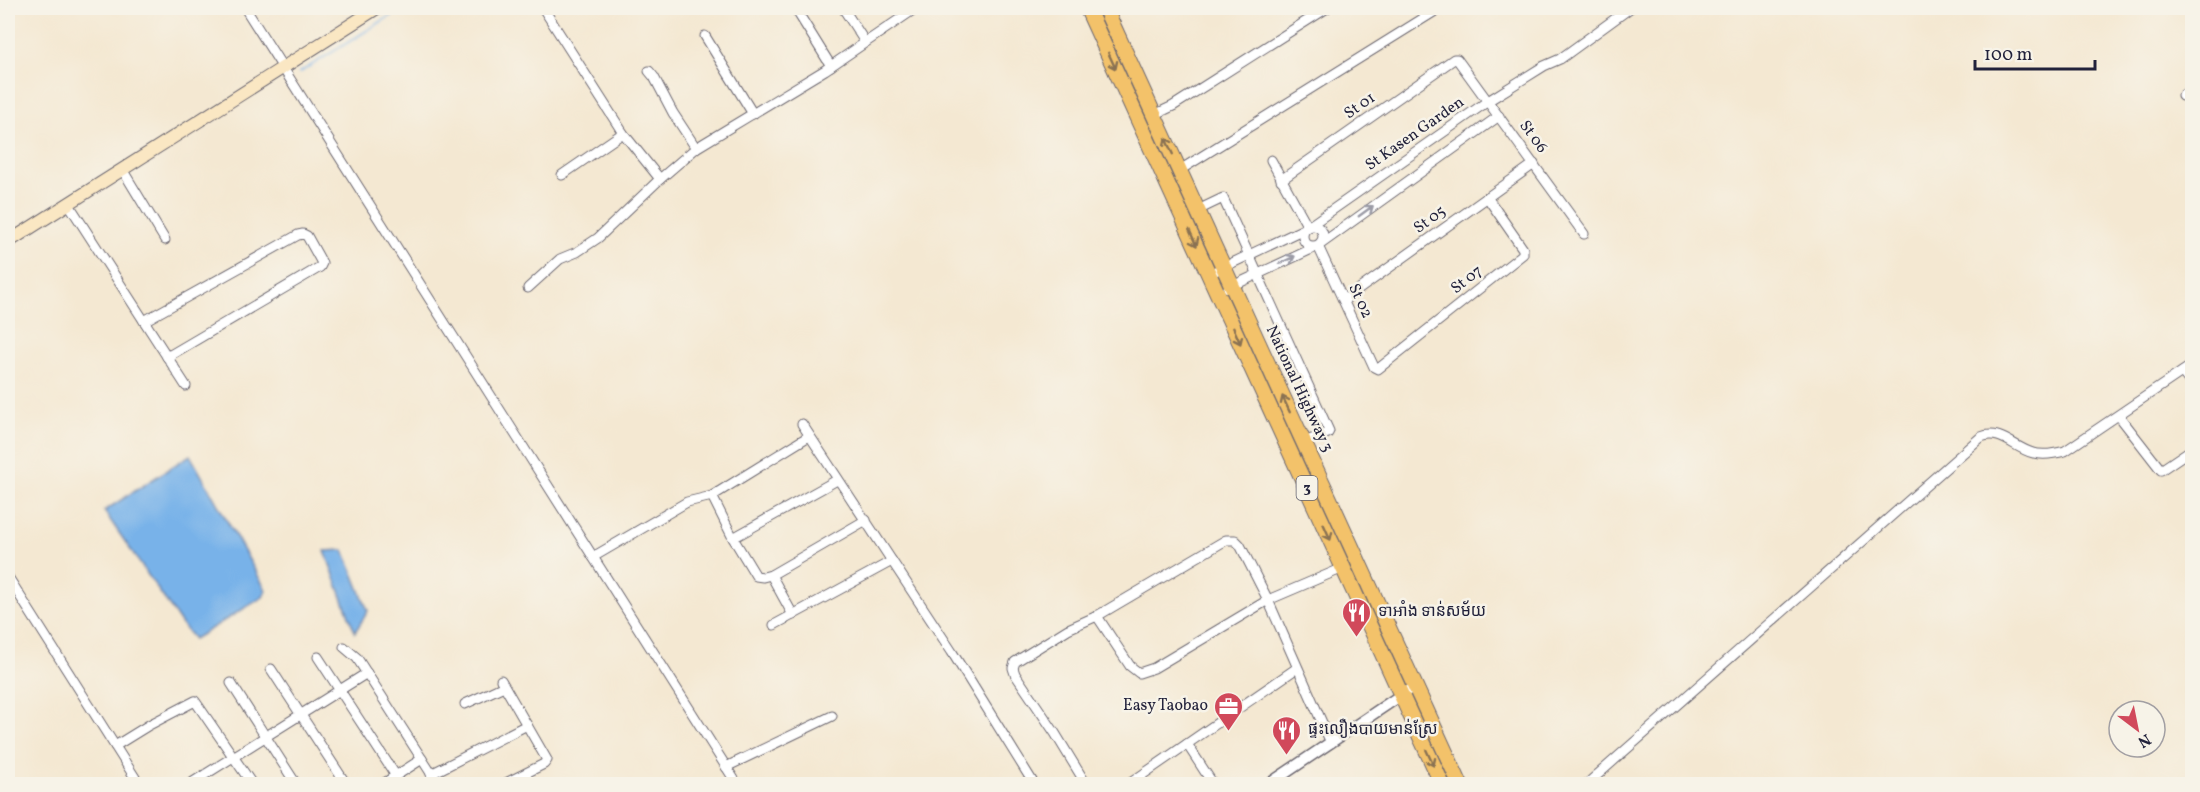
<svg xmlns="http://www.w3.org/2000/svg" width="2200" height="792" font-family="Vollkorn,'Noto Sans Khmer',serif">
  <rect width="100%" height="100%" fill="#f7f3e8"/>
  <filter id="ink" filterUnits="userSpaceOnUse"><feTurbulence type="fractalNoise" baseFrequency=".0167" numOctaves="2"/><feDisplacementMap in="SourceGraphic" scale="12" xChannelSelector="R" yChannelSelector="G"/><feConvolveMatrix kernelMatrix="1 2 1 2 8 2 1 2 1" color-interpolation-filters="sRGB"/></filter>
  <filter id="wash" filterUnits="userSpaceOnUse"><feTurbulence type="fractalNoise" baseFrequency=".008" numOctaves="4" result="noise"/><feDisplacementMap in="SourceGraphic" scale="24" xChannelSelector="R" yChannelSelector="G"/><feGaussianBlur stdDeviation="1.35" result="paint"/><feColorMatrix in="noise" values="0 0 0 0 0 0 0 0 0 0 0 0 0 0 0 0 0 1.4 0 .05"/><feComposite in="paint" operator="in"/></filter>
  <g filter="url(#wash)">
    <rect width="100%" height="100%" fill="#f4e8d2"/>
    <g fill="#78b2e9" stroke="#4d6a92" stroke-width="1.5">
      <path d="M 190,455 L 266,590 L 263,597 L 194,639 L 183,626 L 104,511 Z"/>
      <path d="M 344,550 L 368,611 L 355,632 L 325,551 Z"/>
    </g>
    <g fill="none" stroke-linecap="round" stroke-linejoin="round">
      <path stroke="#78b2e9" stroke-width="2" d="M 299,73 L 403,8"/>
    </g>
  </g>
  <g filter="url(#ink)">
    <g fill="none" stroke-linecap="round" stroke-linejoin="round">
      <defs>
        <g id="minor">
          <path d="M 245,8 L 737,784"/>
          <path d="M 543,8 L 623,133 L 660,179"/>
          <path d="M 795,8 L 831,66"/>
          <path d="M 843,8 L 865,42"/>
          <path d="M 705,36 L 753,114"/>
          <path d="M 2190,37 L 2192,40"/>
          <path d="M 649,71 L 654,77 L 673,113 L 696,148"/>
          <path d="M 2182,96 L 2192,88"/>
          <path d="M 1154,115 L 1173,106 L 1327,8"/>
          <path d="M 1271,160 L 1308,227"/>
          <path d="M 122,169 L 165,240"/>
          <path d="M 1180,170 L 1440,8"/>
          <path d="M 562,175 L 623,133"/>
          <path d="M 1281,180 L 1454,59 L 1457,59 L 1584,234"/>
          <path d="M 68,203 L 186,386"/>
          <path d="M 1198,210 L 1223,198 L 1329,431 L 1328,433 L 1304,442"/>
          <circle cx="1313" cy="236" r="10"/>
          <path d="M 1318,246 L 1374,367 L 1378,369 L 1523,254 L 1523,249 L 1487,197"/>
          <path d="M 1209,274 L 1308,227 L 1488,101 L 1544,66 L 1560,59 L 1630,8"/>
          <path d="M 528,288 L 560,259 L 577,252 L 598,238 L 660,179 L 696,148 L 825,70 L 916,8"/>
          <path d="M 1228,288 L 1318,246 L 1499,116"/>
          <path d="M 1344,300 L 1534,164"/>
          <path d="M 144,321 L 298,235 L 303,234 L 307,236 L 322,263 L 320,267 L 167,357"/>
          <path d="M 2182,372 L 2192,385"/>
          <path d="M 2119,416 L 2161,470 L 2192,449"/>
          <path d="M 712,496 L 733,538 L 756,576 L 763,577 L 771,575 L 866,520"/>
          <path d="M 733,538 L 837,480"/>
          <path d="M 593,557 L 687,502 L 712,496 L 809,436"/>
          <path d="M 892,561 L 952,652 L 1034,784"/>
          <path d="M 771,575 L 793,615"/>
          <path d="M 8,577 L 139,784"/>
          <path d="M 1097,616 L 1130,666 L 1139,673 L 1154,668 L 1268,600 L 1343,568"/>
          <path d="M 774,625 L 892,561 L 802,424"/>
          <path d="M 344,647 L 357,658 L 438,784"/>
          <path d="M 318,657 L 396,776"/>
          <path d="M 271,669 L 346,784"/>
          <path d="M 501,680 L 547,760 L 544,764 L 504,784"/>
          <path d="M 231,683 L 296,784"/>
          <path d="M 465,704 L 504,686"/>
          <path d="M 1187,744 L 1213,784"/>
          <path d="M 115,746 L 149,725 L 195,701 L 252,784"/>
          <path d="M 726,767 L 832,716"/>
          <path d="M 431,774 L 527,725"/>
          <path d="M 190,784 L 367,673"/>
          <path d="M 383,784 L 422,759"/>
          <path d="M 1086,784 L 1055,733 L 1015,674 L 1013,668 L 1015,662 L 1068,629 L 1097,616 L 1226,540 L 1235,540 L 1240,545 L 1268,600 L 1331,743"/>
          <path d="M 1129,784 L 1297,668"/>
          <path d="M 1587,784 L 1981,437 C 2001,429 2014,448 2033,453 C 2044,456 2054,454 2065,451 L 2192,365"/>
        </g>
        <path id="tertiary" d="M 1269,784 L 1407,691"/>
        <path id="secondary" d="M 8,242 L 377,8"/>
        <g id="trunk">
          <path d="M 1087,8 L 1442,784"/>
          <path d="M 1105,8 L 1460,784"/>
        </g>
      </defs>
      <use href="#minor" stroke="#6c6770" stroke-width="11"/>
      <use href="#tertiary" stroke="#6c6770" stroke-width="13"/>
      <use href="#secondary" stroke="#6c6770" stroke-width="14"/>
      <use href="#trunk" stroke="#6c6770" stroke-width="17"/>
      <use href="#minor" stroke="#fff" stroke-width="9"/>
      <use href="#tertiary" stroke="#fff" stroke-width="10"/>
      <use href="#secondary" stroke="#fae7c3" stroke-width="12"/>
      <use href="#trunk" stroke="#f3c26a" stroke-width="15"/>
    </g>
    <defs><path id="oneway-shaft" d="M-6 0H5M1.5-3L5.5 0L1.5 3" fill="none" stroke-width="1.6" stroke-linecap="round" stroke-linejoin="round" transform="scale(1.5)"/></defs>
    <g stroke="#8a7252">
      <use href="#oneway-shaft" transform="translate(1112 61) rotate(65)"/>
      <use href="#oneway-shaft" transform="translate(1169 146) rotate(-115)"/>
      <use href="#oneway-shaft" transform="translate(1193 238) rotate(65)"/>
      <use href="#oneway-shaft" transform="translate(1237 336) rotate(66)"/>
      <use href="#oneway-shaft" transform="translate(1286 404) rotate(-115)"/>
      <use href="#oneway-shaft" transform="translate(1327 532) rotate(66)"/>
      <use href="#oneway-shaft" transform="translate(1430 758) rotate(65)"/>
    </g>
    <g stroke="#9c9ca7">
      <use href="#oneway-shaft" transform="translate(1366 211) rotate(-36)"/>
      <use href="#oneway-shaft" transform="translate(1287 260) rotate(-25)"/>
    </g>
  </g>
  <defs>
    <symbol id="restaurant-pin" viewBox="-11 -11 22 30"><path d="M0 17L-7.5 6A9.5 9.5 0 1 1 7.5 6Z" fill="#d1495b" stroke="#f7f3e8"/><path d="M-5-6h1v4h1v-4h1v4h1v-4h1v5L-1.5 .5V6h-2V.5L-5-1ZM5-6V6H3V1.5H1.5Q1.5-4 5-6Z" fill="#fff"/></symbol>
    <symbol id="office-pin" viewBox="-11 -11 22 30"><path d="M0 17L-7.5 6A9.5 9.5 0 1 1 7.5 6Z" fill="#d1495b" stroke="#f7f3e8"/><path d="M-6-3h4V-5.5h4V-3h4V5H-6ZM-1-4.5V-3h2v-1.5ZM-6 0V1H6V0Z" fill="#fff"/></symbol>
  </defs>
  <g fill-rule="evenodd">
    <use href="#restaurant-pin" x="1340" y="596" width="33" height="45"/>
    <use href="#office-pin" x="1212" y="690" width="33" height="45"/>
    <use href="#restaurant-pin" x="1270" y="714" width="33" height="45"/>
  </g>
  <g text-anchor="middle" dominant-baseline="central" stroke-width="5" stroke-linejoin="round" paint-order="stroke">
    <rect fill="#f7f3e8" stroke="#62616f" stroke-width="1.5" x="1296.5" y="476" width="21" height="24" rx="4.5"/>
    <g font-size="15" font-weight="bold" fill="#22223b">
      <text x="1307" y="488">3</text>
    </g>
    <g font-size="16" fill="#22223b" stroke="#f7f3e8">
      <text transform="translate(1360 106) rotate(-35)">St 01</text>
      <text transform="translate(1415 134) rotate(-35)">St Kasen Garden</text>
      <text transform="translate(1533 137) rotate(54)">St 06</text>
      <text transform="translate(1430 220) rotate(-36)">St 05</text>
      <text transform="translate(1467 280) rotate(-38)">St 07</text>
      <text transform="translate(1360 301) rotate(65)">St 02</text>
      <text transform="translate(1299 389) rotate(65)">National Highway 3</text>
    </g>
    <g font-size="16" fill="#22223b" stroke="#f7f3e8" text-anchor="start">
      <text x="1378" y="612">ទាអាំង ទាន់សម័យ</text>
      <text x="1208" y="706" text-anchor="end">Easy Taobao</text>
      <text x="1308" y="730">ផ្ទះលឿងបាយមាន់ស្រែ</text>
    </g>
  </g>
  <rect width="2200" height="792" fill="none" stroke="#f7f3e8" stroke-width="30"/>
  <g transform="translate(2137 729) rotate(148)"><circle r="28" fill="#f7f3e8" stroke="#a29fa3" stroke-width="1.5"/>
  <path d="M0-4.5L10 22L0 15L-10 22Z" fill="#d1495b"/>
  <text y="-9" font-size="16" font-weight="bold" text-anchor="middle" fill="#22223b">N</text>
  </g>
  <path d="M1975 60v9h120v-9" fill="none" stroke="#22223b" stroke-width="3"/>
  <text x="1984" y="60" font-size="18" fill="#22223b" stroke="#f7f3e8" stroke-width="4.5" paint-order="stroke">100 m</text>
</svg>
